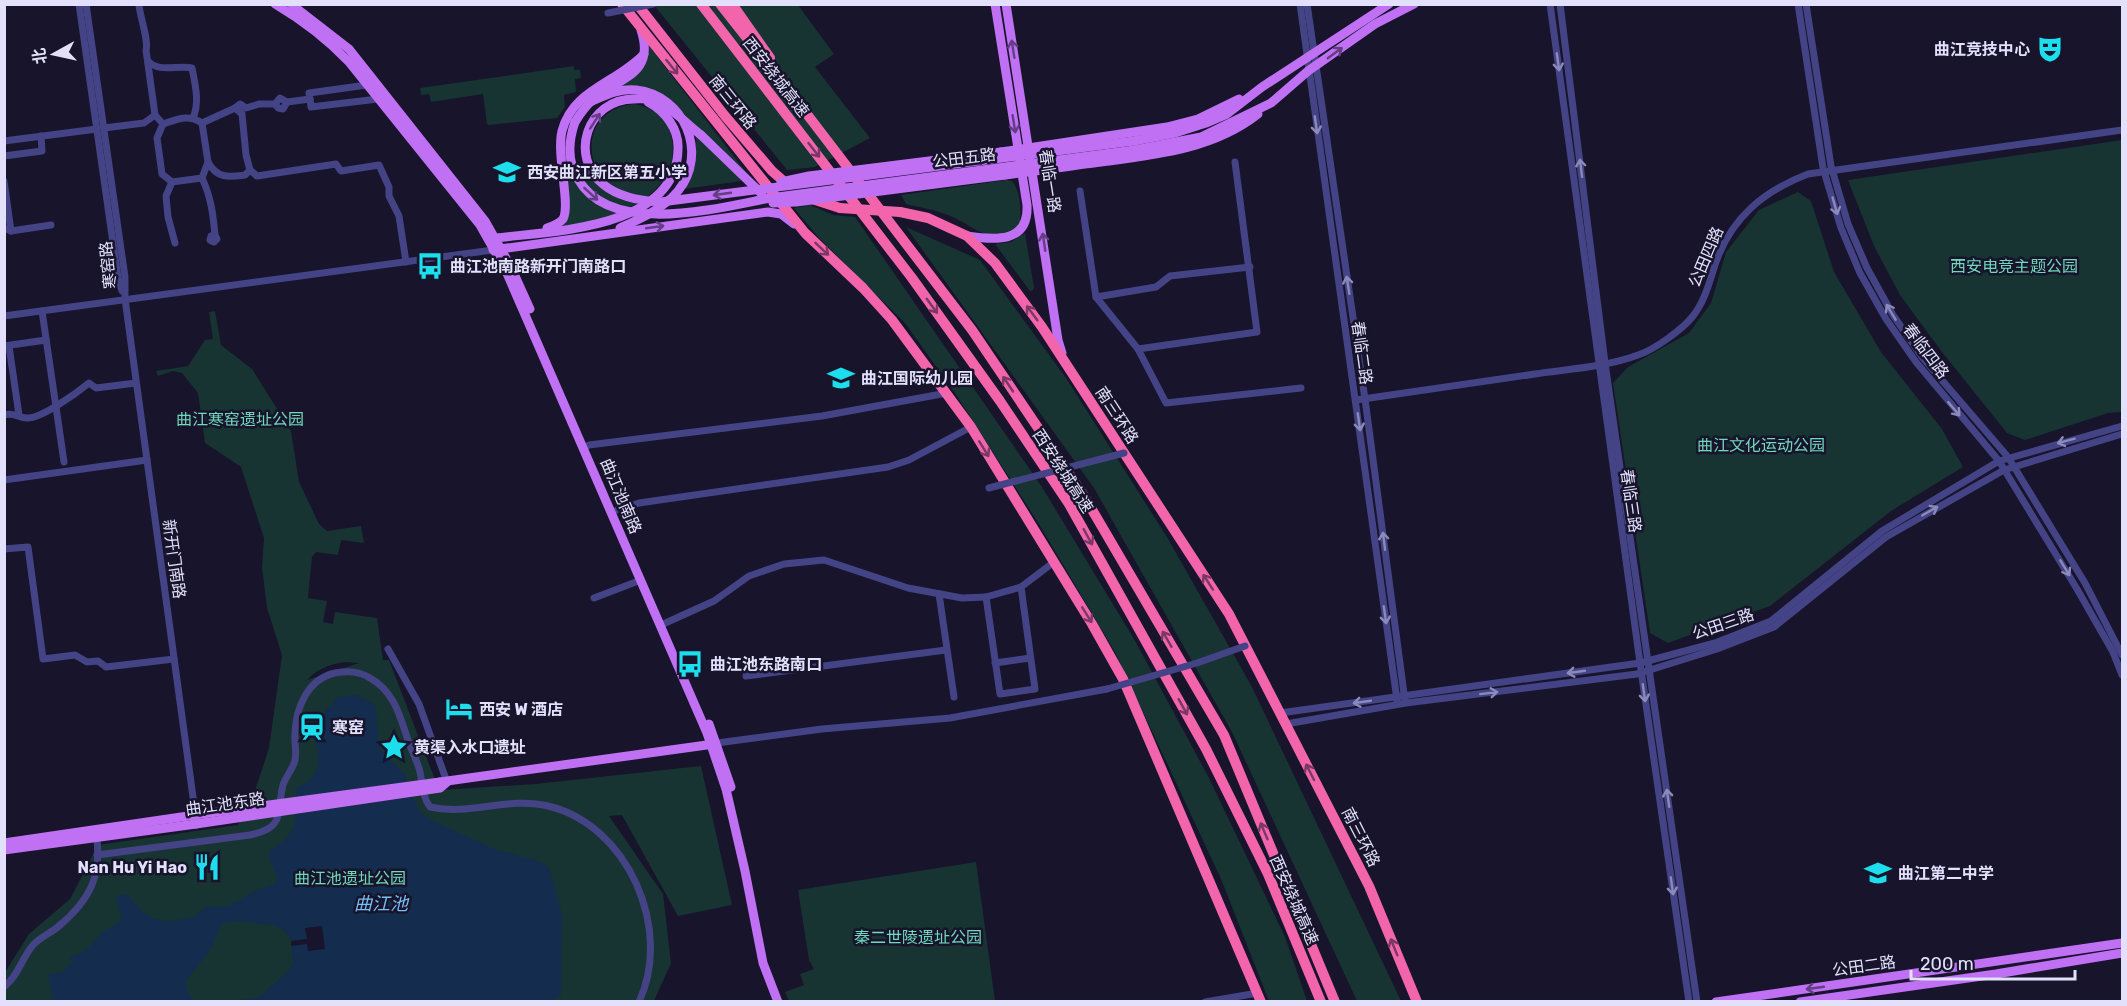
<svg xmlns="http://www.w3.org/2000/svg" width="2127" height="1006" font-family="Rubik,'Noto Sans SC',sans-serif">
  <rect width="100%" height="100%" fill="#17142b"/>
  <g fill="#173432" fill-rule="evenodd">
    <path d="M 654,5 L 798,5 L 834,54 L 815,67 L 870,138 L 815,167 L 787,170 Z"/>
    <path d="M 649,46 L 749,176 C 738,165 727,154 716,143 C 707,135 695,129 687,120 C 684,116 682,112 679,108 C 664,91 643,85 621,86 C 639,76 647,68 649,46 Z"/>
    <path d="M 574,66 L 574,70 L 580,70 L 581,78 L 575,79 L 576,92 L 564,95 L 565,107 L 557,118 L 489,125 L 487,124 L 483,94 L 431,102 L 429,94 L 421,95 L 420,88 Z"/>
    <path d="M 634,104 C 654,108 668,117 672,139 C 680,187 633,211 593,220 C 583,223 572,226 561,225 L 565,177 L 594,162 C 585,132 602,107 634,104 Z"/>
    <path d="M 696,135 L 742,181 L 684,189 C 693,171 697,156 696,135 Z"/>
    <path d="M 2122,140 L 2122,412 L 2108,413 L 2025,440 L 2007,433 L 1942,352 L 1900,295 L 1874,246 L 1848,180 Z"/>
    <path d="M 1006,180 L 1012,181 C 1021,192 1022,213 1019,227 C 989,247 975,226 948,215 C 935,210 919,207 906,204 L 901,195 Z"/>
    <path d="M 1798,192 L 1811,201 L 1834,272 L 1881,352 L 1942,429 L 1963,467 L 1891,511 L 1770,606 L 1668,643 L 1650,633 L 1613,383 L 1628,367 L 1689,333 L 1711,303 L 1726,252 L 1759,210 Z"/>
    <path d="M 810,205 L 833,215 L 855,217 L 1042,487 L 1134,639 L 1208,776 L 1285,937 L 1307,1001 L 1269,1001 L 1221,879 L 1115,652 L 1037,521 L 957,396 L 905,323 L 819,238 L 794,208 Z"/>
    <path d="M 906,227 L 980,260 L 1066,378 L 1167,537 L 1252,687 L 1401,1001 L 1357,1001 L 1232,732 L 1094,488 Z"/>
    <path d="M 1025,233 L 1034,288 L 1032,291 L 1030,291 L 995,244 L 1011,242 Z"/>
    <path d="M 215,311 L 221,345 L 252,369 L 291,431 L 299,482 L 319,524 L 327,531 L 361,526 L 364,543 L 341,540 L 338,555 L 316,552 L 312,557 L 308,598 L 327,601 L 323,622 L 333,624 L 335,612 L 377,618 L 383,660 L 389,660 L 439,790 L 535,784 L 701,766 L 732,905 L 678,916 L 622,815 L 609,816 L 663,894 L 671,963 L 654,1001 L 5,1002 L 4,974 L 29,934 L 70,899 L 98,845 L 238,825 L 251,803 L 269,748 L 282,655 L 267,608 L 262,567 L 264,538 L 241,467 L 205,443 L 198,393 L 182,373 L 173,371 L 158,376 L 156,371 L 188,366 L 205,340 L 213,339 L 209,312 ZM 345,662 L 359,663 L 307,680 C 317,669 330,664 345,662 Z"/>
    <path d="M 976,862 L 995,1001 L 789,1001 L 785,992 L 804,985 L 800,974 L 814,969 L 809,960 L 798,890 Z"/>
  </g>
  <path fill="#142c4e" d="M 356,695 L 375,705 L 380,749 L 404,773 L 414,800 L 421,813 L 433,821 L 494,849 L 541,862 L 549,868 L 562,914 L 561,996 L 550,1001 L 231,1001 L 259,998 L 289,970 L 293,962 L 291,941 L 286,932 L 274,925 L 235,921 L 222,924 L 209,952 L 186,980 L 187,991 L 194,1001 L 53,1001 L 48,975 L 63,971 L 73,961 L 69,958 C 89,951 88,947 101,934 C 108,928 116,926 122,919 L 116,900 L 118,895 L 128,895 L 143,912 L 152,918 L 168,922 L 194,917 L 206,907 L 228,906 L 257,890 L 275,884 L 277,877 L 269,858 L 270,850 C 299,835 297,817 296,788 C 301,785 309,782 312,777 C 322,766 320,747 311,736 C 312,726 318,722 325,716 L 325,709 L 331,706 L 338,697 Z"/>
  <path fill="#17142b" d="M 322,926 L 325,949 L 308,951 L 307,944 L 291,946 L 291,941 L 307,939 L 305,928 Z"/>
  <g fill="none" stroke-linecap="round" stroke-linejoin="round">
    <g stroke="#434386" stroke-width="7">
      <path d="M 79,4 L 118,278 L 122,291"/>
      <path d="M 86,4 L 125,277 L 125,299 L 196,819"/>
      <path d="M 1300,4 L 1397,700"/>
      <path d="M 1307,4 L 1365,399 L 1405,701"/>
      <path d="M 1550,4 L 1640,663 L 1689,1002"/>
      <path d="M 1560,4 L 1605,363 L 1697,1002"/>
      <path d="M 1798,4 L 1823,168 L 1841,228 L 1860,273 L 1886,319 L 1916,362 L 1999,461 L 2077,589 L 2113,652 L 2122,675"/>
      <path d="M 1806,4 L 1831,166 L 1848,224 L 1867,268 L 1893,315 L 1922,357 L 2008,457 L 2085,583 L 2122,655"/>
      <path d="M 139,5 C 140,17 149,41 146,50 L 155,115"/>
      <path d="M 148,61 C 159,73 176,65 192,68 C 195,84 200,102 193,118"/>
      <path d="M 310,99 L 311,107 L 378,99"/>
      <path d="M 275,104 L 278,108 L 283,109 L 287,102"/>
      <path d="M 163,124 L 157,138 L 162,174 L 172,182 L 202,178 L 208,162 L 202,123"/>
      <path d="M 104,128 L 144,123 L 155,115 L 163,124 C 179,119 187,114 202,123 L 235,108 L 240,104 L 246,108 L 259,104 L 275,104 L 280,98 L 287,102 L 310,99 L 309,93 L 367,85"/>
      <path d="M 4,141 L 97,129"/>
      <path d="M 4,156 L 42,151 L 41,136"/>
      <path d="M 208,162 C 217,179 229,177 245,175 L 250,170 L 246,155 L 242,114 L 235,108"/>
      <path d="M 250,170 L 257,176 L 336,164 L 341,171 L 379,165 L 389,187 L 389,196 L 399,216 L 406,262"/>
      <path d="M 202,178 C 211,197 213,214 215,235 L 211,236 L 210,240 L 214,242 L 217,239 L 215,235"/>
      <path d="M 4,181 L 11,231"/>
      <path d="M 172,182 L 166,196 L 168,217 L 175,243"/>
      <path d="M 1080,191 L 1096,297 L 1138,349 L 1166,403 L 1301,388"/>
      <path d="M 4,228 L 11,231 L 51,225"/>
      <path d="M 1096,297 L 1156,287 L 1170,276 L 1250,267"/>
      <path d="M 42,311 L 64,462"/>
      <path d="M 4,316 L 493,250"/>
      <path d="M 4,346 L 46,340"/>
      <path d="M 9,346 L 19,415"/>
      <path d="M 1138,349 L 1257,332 L 1235,162"/>
      <path d="M 1356,400 C 1415,391 1475,383 1535,374 C 1569,369 1606,367 1638,355 C 1654,350 1683,329 1693,316 C 1705,301 1710,280 1716,262 C 1732,217 1764,191 1808,174 L 2122,130"/>
      <path d="M 4,415 C 14,412 18,418 27,418 C 41,419 78,392 89,383 L 96,388 L 136,383"/>
      <path d="M 584,448 L 589,445 L 822,416 L 947,393"/>
      <path d="M 4,480 L 147,460"/>
      <path d="M 617,510 L 639,503 L 888,467 L 909,460 L 971,427"/>
      <path d="M 4,549 L 28,547 L 43,659 L 75,655 L 87,662 L 98,661 L 106,667 L 174,659"/>
      <path d="M 939,594 L 954,697"/>
      <path d="M 986,597 L 1000,694 L 1035,689 L 1021,587"/>
      <path d="M 594,598 L 641,580"/>
      <path d="M 661,625 L 714,601 L 749,576 L 784,564 L 824,560 L 908,588 L 962,598 L 986,597 L 1021,587 L 1054,562"/>
      <path d="M 388,649 L 419,704 L 447,782"/>
      <path d="M 995,663 L 1030,658"/>
      <path d="M 746,676 L 946,650"/>
      <path d="M 1280,713 L 1640,663 L 1715,643 L 1771,621 L 1882,531 L 1999,461 L 2122,426"/>
      <path d="M 1286,724 L 1406,703 L 1637,674 L 1717,649 L 1774,627 L 1886,537 L 2004,470 L 2122,434"/>
      <path d="M 717,743 L 822,729 L 950,718 L 1107,689"/>
      <path d="M 97,855 L 250,835 C 286,828 276,813 283,785 C 286,776 293,769 295,760 C 297,751 294,742 295,733 C 296,707 308,679 335,673 C 348,671 359,671 370,678 C 395,692 400,717 409,743 C 412,751 416,759 419,768 C 423,782 421,795 430,807 C 470,816 509,796 548,806 C 628,825 673,929 639,1002"/>
      <path d="M 4,987 C 18,976 22,958 33,945 C 40,937 51,933 59,926 C 90,900 103,875 96,833"/>
      <path d="M 1205,1002 L 1258,993"/>
    </g>
    <g stroke="#bf70f3" stroke-width="9">
      <path d="M 275,4 C 302,20 327,39 349,62 L 480,225 L 506,271 L 707,733 L 726,789 L 745,871 L 763,963 L 778,1002"/>
      <path d="M 291,4 L 349,49 L 485,221 L 511,267 L 530,309"/>
      <path d="M 1006,4 L 1058,340 L 1062,353"/>
      <path d="M 592,101 C 606,95 620,88 636,90 C 684,95 709,153 678,191 C 663,209 640,219 620,228"/>
      <path d="M 648,102 C 665,111 679,129 678,149 C 677,229 552,231 496,238 L 493,250 L 768,212 L 781,214 L 794,224"/>
      <path d="M 575,122 C 580,114 585,106 593,100 C 619,77 656,75 641,30"/>
      <path d="M 701,135 L 762,194"/>
      <path d="M 1134,141 L 1175,133 L 1206,123 L 1227,114 L 1262,87 L 1389,4"/>
      <path d="M 1135,150 L 1201,137 L 1271,103 L 1308,71 L 1375,24 L 1414,4"/>
      <path d="M 1001,152 L 1167,127 L 1198,119 L 1239,99"/>
      <path d="M 1005,175 C 1037,171 1069,166 1101,162 C 1155,155 1214,149 1258,114"/>
      <path d="M 547,228 C 553,226 559,224 563,219 C 571,205 556,155 562,131 C 573,89 617,83 644,54"/>
      <path d="M 967,236 C 994,240 1029,244 1027,205 L 995,4"/>
      <path d="M 709,724 L 731,787"/>
      <path d="M 440,782 L 714,744"/>
      <path d="M 4,843 L 195,815"/>
      <path d="M 4,850 L 196,824"/>
      <path d="M 1716,1002 L 2122,943"/>
      <path d="M 1800,1002 L 1996,974 L 2122,953"/>
    </g>
    <g stroke="#f265ad" stroke-width="10">
      <path d="M 622,4 L 805,233 L 863,288 L 892,320 L 971,427 L 1092,624 L 1123,679 L 1261,1002"/>
      <path d="M 637,4 L 725,116 L 772,171 L 788,185"/>
      <path d="M 701,4 L 912,278 L 1000,401 L 1069,504 L 1206,749 L 1268,874 L 1321,1002"/>
      <path d="M 720,4 L 803,109 L 972,330 L 1084,496 L 1224,735 L 1335,1002"/>
      <path d="M 732,4 L 770,58"/>
      <path d="M 809,198 L 840,208"/>
      <path d="M 900,212 L 928,218 L 967,236 L 995,263 L 1042,327 L 1229,614 L 1369,886 L 1417,1002"/>
    </g>
    <g stroke="#434386" stroke-width="7">
      <path d="M 608,13 L 653,4"/>
      <path d="M 989,488 L 1124,453"/>
      <path d="M 1107,689 L 1197,663 L 1245,646"/>
    </g>
    <g stroke="#bf70f3" stroke-width="9">
      <path d="M 575,122 C 568,142 567,161 578,179 C 611,237 718,208 770,198 L 1135,150"/>
      <path d="M 701,135 C 687,124 670,106 652,100 C 646,98 640,99 634,99 C 587,99 568,157 604,185 C 620,198 642,201 661,202 L 1134,141"/>
      <path d="M 781,182 L 809,176 L 1001,152"/>
      <path d="M 773,203 L 796,202 L 1005,175"/>
      <path d="M 195,815 L 440,782"/>
      <path d="M 196,824 L 440,788 L 447,782"/>
    </g>
    <path stroke="#f265ad" stroke-width="10" d="M 840,208 L 900,212"/>
  </g>
  <defs><path id="oneway-shaft" d="M-6 0H5M1.5-3L5.5 0L1.5 3" fill="none" stroke-width="1.6" stroke-linecap="round" stroke-linejoin="round" transform="scale(1.5)"/></defs>
  <g stroke="#633d85">
    <use href="#oneway-shaft" transform="translate(1013 49) rotate(-99)"/>
    <use href="#oneway-shaft" transform="translate(1335 53) rotate(-36)"/>
    <use href="#oneway-shaft" transform="translate(595 121) rotate(-57)"/>
    <use href="#oneway-shaft" transform="translate(1014 124) rotate(81)"/>
    <use href="#oneway-shaft" transform="translate(591 194) rotate(42)"/>
    <use href="#oneway-shaft" transform="translate(722 194) rotate(172)"/>
    <use href="#oneway-shaft" transform="translate(655 227) rotate(-8)"/>
    <use href="#oneway-shaft" transform="translate(1044 242) rotate(-98)"/>
    <use href="#oneway-shaft" transform="translate(1815 988) rotate(172)"/>
  </g>
  <g stroke="#8b8abb">
    <use href="#oneway-shaft" transform="translate(1558 62) rotate(82)"/>
    <use href="#oneway-shaft" transform="translate(1316 125) rotate(82)"/>
    <use href="#oneway-shaft" transform="translate(1581 168) rotate(-97)"/>
    <use href="#oneway-shaft" transform="translate(1835 206) rotate(74)"/>
    <use href="#oneway-shaft" transform="translate(1348 285) rotate(-99)"/>
    <use href="#oneway-shaft" transform="translate(1891 312) rotate(-121)"/>
    <use href="#oneway-shaft" transform="translate(1954 409) rotate(50)"/>
    <use href="#oneway-shaft" transform="translate(1359 422) rotate(82)"/>
    <use href="#oneway-shaft" transform="translate(2066 441) rotate(165)"/>
    <use href="#oneway-shaft" transform="translate(1930 511) rotate(-30)"/>
    <use href="#oneway-shaft" transform="translate(1384 541) rotate(-97)"/>
    <use href="#oneway-shaft" transform="translate(2065 568) rotate(59)"/>
    <use href="#oneway-shaft" transform="translate(1385 615) rotate(82)"/>
    <use href="#oneway-shaft" transform="translate(1576 672) rotate(172)"/>
    <use href="#oneway-shaft" transform="translate(1489 693) rotate(-7)"/>
    <use href="#oneway-shaft" transform="translate(1644 693) rotate(82)"/>
    <use href="#oneway-shaft" transform="translate(1362 702) rotate(172)"/>
    <use href="#oneway-shaft" transform="translate(1668 798) rotate(-98)"/>
    <use href="#oneway-shaft" transform="translate(1672 886) rotate(82)"/>
  </g>
  <g stroke="#7a3866">
    <use href="#oneway-shaft" transform="translate(672 67) rotate(51)"/>
    <use href="#oneway-shaft" transform="translate(814 150) rotate(52)"/>
    <use href="#oneway-shaft" transform="translate(822 249) rotate(43)"/>
    <use href="#oneway-shaft" transform="translate(932 306) rotate(54)"/>
    <use href="#oneway-shaft" transform="translate(1032 313) rotate(-127)"/>
    <use href="#oneway-shaft" transform="translate(1008 384) rotate(-124)"/>
    <use href="#oneway-shaft" transform="translate(984 449) rotate(58)"/>
    <use href="#oneway-shaft" transform="translate(1088 537) rotate(61)"/>
    <use href="#oneway-shaft" transform="translate(1208 582) rotate(-123)"/>
    <use href="#oneway-shaft" transform="translate(1087 615) rotate(58)"/>
    <use href="#oneway-shaft" transform="translate(1167 639) rotate(-120)"/>
    <use href="#oneway-shaft" transform="translate(1183 707) rotate(61)"/>
    <use href="#oneway-shaft" transform="translate(1310 772) rotate(-117)"/>
    <use href="#oneway-shaft" transform="translate(1264 831) rotate(-113)"/>
    <use href="#oneway-shaft" transform="translate(1394 947) rotate(-112)"/>
  </g>
  <defs>
    <symbol id="theatre-bare" viewBox="-9 -9 18 18"><path d="M-5-5.5Q0-4 5-5.5V0Q5 5 0 6Q-5 5-5 0ZM-3.3-2.5H-1v1.5H-3.3ZM1-2.5H3.3v1.5H1ZM-2.8 1Q0 5.5 2.8 1Z" fill="#1cdeec" stroke="#17142b" stroke-width="2.5" paint-order="stroke"/></symbol>
    <symbol id="school-bare" viewBox="-9 -9 18 18"><path d="M0-5L7-2L0 1L-7-2ZM-4 1L0 2.5L4 1V4Q0 6-4 4Z" fill="#1cdeec" stroke="#17142b" stroke-width="2.5" paint-order="stroke"/></symbol>
    <symbol id="bus-bare" viewBox="-9 -9 18 18"><path d="M-5-6H5V4H4V6H2V4H-2V6H-4V4H-5ZM-3.5-4V0h7V-4ZM-3.5 1.2v1.5H-2V1.2ZM2 1.2v1.5H3.5V1.2Z" fill="#1cdeec" stroke="#17142b" stroke-width="2.5" paint-order="stroke"/></symbol>
    <symbol id="hotel-bare" viewBox="-9 -9 18 18"><path d="M-6-4.5h1.5V1H6V5H4.5V3h-9V5H-6ZM-4 0a1.8 1.8 0 1 1 3.6 0ZM.5 0V-2.5h3Q6-2.5 6 0Z" fill="#1cdeec" stroke="#17142b" stroke-width="2.5" paint-order="stroke"/></symbol>
    <symbol id="station-bare" viewBox="-9 -9 18 18"><path d="M-3-6H3Q5-6 5-4V2Q5 4 3 4L4.5 6H3L1.5 4h-3L-3 6H-4.5L-3 4Q-5 4-5 2V-4Q-5-6-3-6ZM-3.5-4v3h7v-3ZM-3.5 1v1.5H-2V1ZM2 1v1.5H3.5V1Z" fill="#1cdeec" stroke="#17142b" stroke-width="2.5" paint-order="stroke"/></symbol>
    <symbol id="sight-bare" viewBox="-9 -9 18 18"><path d="M0-6L1.8-2.2L6-1.7L2.9 1.2L3.7 5.4L0 3.3L-3.7 5.4L-2.9 1.2L-6-1.7L-1.8-2.2Z" fill="#1cdeec" stroke="#17142b" stroke-width="2.5" paint-order="stroke"/></symbol>
    <symbol id="restaurant-bare" viewBox="-9 -9 18 18"><path d="M-5-6h1v4h1v-4h1v4h1v-4h1v5L-1.5 .5V6h-2V.5L-5-1ZM5-6V6H3V1.5H1.5Q1.5-4 5-6Z" fill="#1cdeec" stroke="#17142b" stroke-width="2.5" paint-order="stroke"/></symbol>
  </defs>
  <g fill-rule="evenodd">
    <use href="#theatre-bare" x="2031" y="30" width="38" height="38"/>
    <use href="#school-bare" x="488" y="153" width="38" height="38"/>
    <use href="#bus-bare" x="411" y="247" width="38" height="38"/>
    <use href="#school-bare" x="822" y="359" width="38" height="38"/>
    <use href="#bus-bare" x="671" y="645" width="38" height="38"/>
    <use href="#hotel-bare" x="440" y="690" width="38" height="38"/>
    <use href="#station-bare" x="293" y="708" width="38" height="38"/>
    <use href="#sight-bare" x="375" y="728" width="38" height="38"/>
    <use href="#restaurant-bare" x="188" y="848" width="38" height="38"/>
    <use href="#school-bare" x="1859" y="854" width="38" height="38"/>
  </g>
  <g text-anchor="middle" dominant-baseline="central" stroke-width="5" stroke-linejoin="round" paint-order="stroke">
    <g font-size="16" font-weight="bold" fill="#e3e0fc" stroke="#17142b" text-anchor="start">
      <text x="2030" y="49" text-anchor="end">曲江竞技中心</text>
      <text x="527" y="172">西安曲江新区第五小学</text>
      <text x="450" y="266">曲江池南路新开门南路口</text>
      <text x="861" y="378">曲江国际幼儿园</text>
      <text x="710" y="664">曲江池东路南口</text>
      <text x="479" y="709">西安 W 酒店</text>
      <text x="332" y="727">寒窑</text>
      <text x="414" y="747">黄渠入水口遗址</text>
      <text x="187" y="867" text-anchor="end">Nan Hu Yi Hao</text>
      <text x="1898" y="873">曲江第二中学</text>
    </g>
    <g font-size="16" fill="#e3e0fc" stroke="#17142b">
      <text transform="translate(776 77) rotate(52)">西安绕城高速</text>
      <text transform="translate(733 102) rotate(51)">南三环路</text>
      <text transform="translate(964 158) rotate(-7)">公田五路</text>
      <text transform="translate(1050 181) rotate(81)">春临一路</text>
      <text transform="translate(1706 257) rotate(-67)">公田四路</text>
      <text transform="translate(108 265) rotate(-96)">寒窑路</text>
      <text transform="translate(1926 351) rotate(53)">春临四路</text>
      <text transform="translate(1362 353) rotate(82)">春临二路</text>
      <text transform="translate(1117 415) rotate(57)">南三环路</text>
      <text transform="translate(1063 471) rotate(57)">西安绕城高速</text>
      <text transform="translate(621 496) rotate(67)">曲江池南路</text>
      <text transform="translate(1631 501) rotate(82)">春临三路</text>
      <text transform="translate(174 559) rotate(82)">新开门南路</text>
      <text transform="translate(1723 624) rotate(-19)">公田三路</text>
      <text transform="translate(225 804) rotate(-8)">曲江池东路</text>
      <text transform="translate(1361 837) rotate(63)">南三环路</text>
      <text transform="translate(1294 900) rotate(66)">西安绕城高速</text>
      <text transform="translate(1864 966) rotate(-8)">公田二路</text>
    </g>
    <g font-size="16" fill="#70d8bb" stroke="#17142b">
      <text x="2014" y="266">西安电竞主题公园</text>
      <text x="240" y="419">曲江寒窑遗址公园</text>
      <text x="1761" y="445">曲江文化运动公园</text>
      <text x="350" y="878">曲江池遗址公园</text>
      <text x="918" y="937">秦二世陵遗址公园</text>
    </g>
    <g font-size="18" font-style="italic" fill="#77bef4" stroke="#17142b">
      <text x="381" y="904">曲江池</text>
    </g>
  </g>
  <rect width="2127" height="1006" fill="none" stroke="#e3e0fc" stroke-width="12"/>
  <g transform="translate(54 54) rotate(262)" stroke="#17142b" stroke-width="4.5" paint-order="stroke">
  <path d="M0-4.5L10 22L0 15L-10 22Z" fill="#e3e0fc"/>
  <text y="-9" font-size="16" font-weight="bold" text-anchor="middle" fill="#e3e0fc">北</text>
  </g>
  <path d="M1911 970v9h164v-9" fill="none" stroke="#e3e0fc" stroke-width="3"/>
  <text x="1920" y="970" font-size="18" fill="#e3e0fc" stroke="#17142b" stroke-width="4.5" paint-order="stroke">200 m</text>
</svg>
